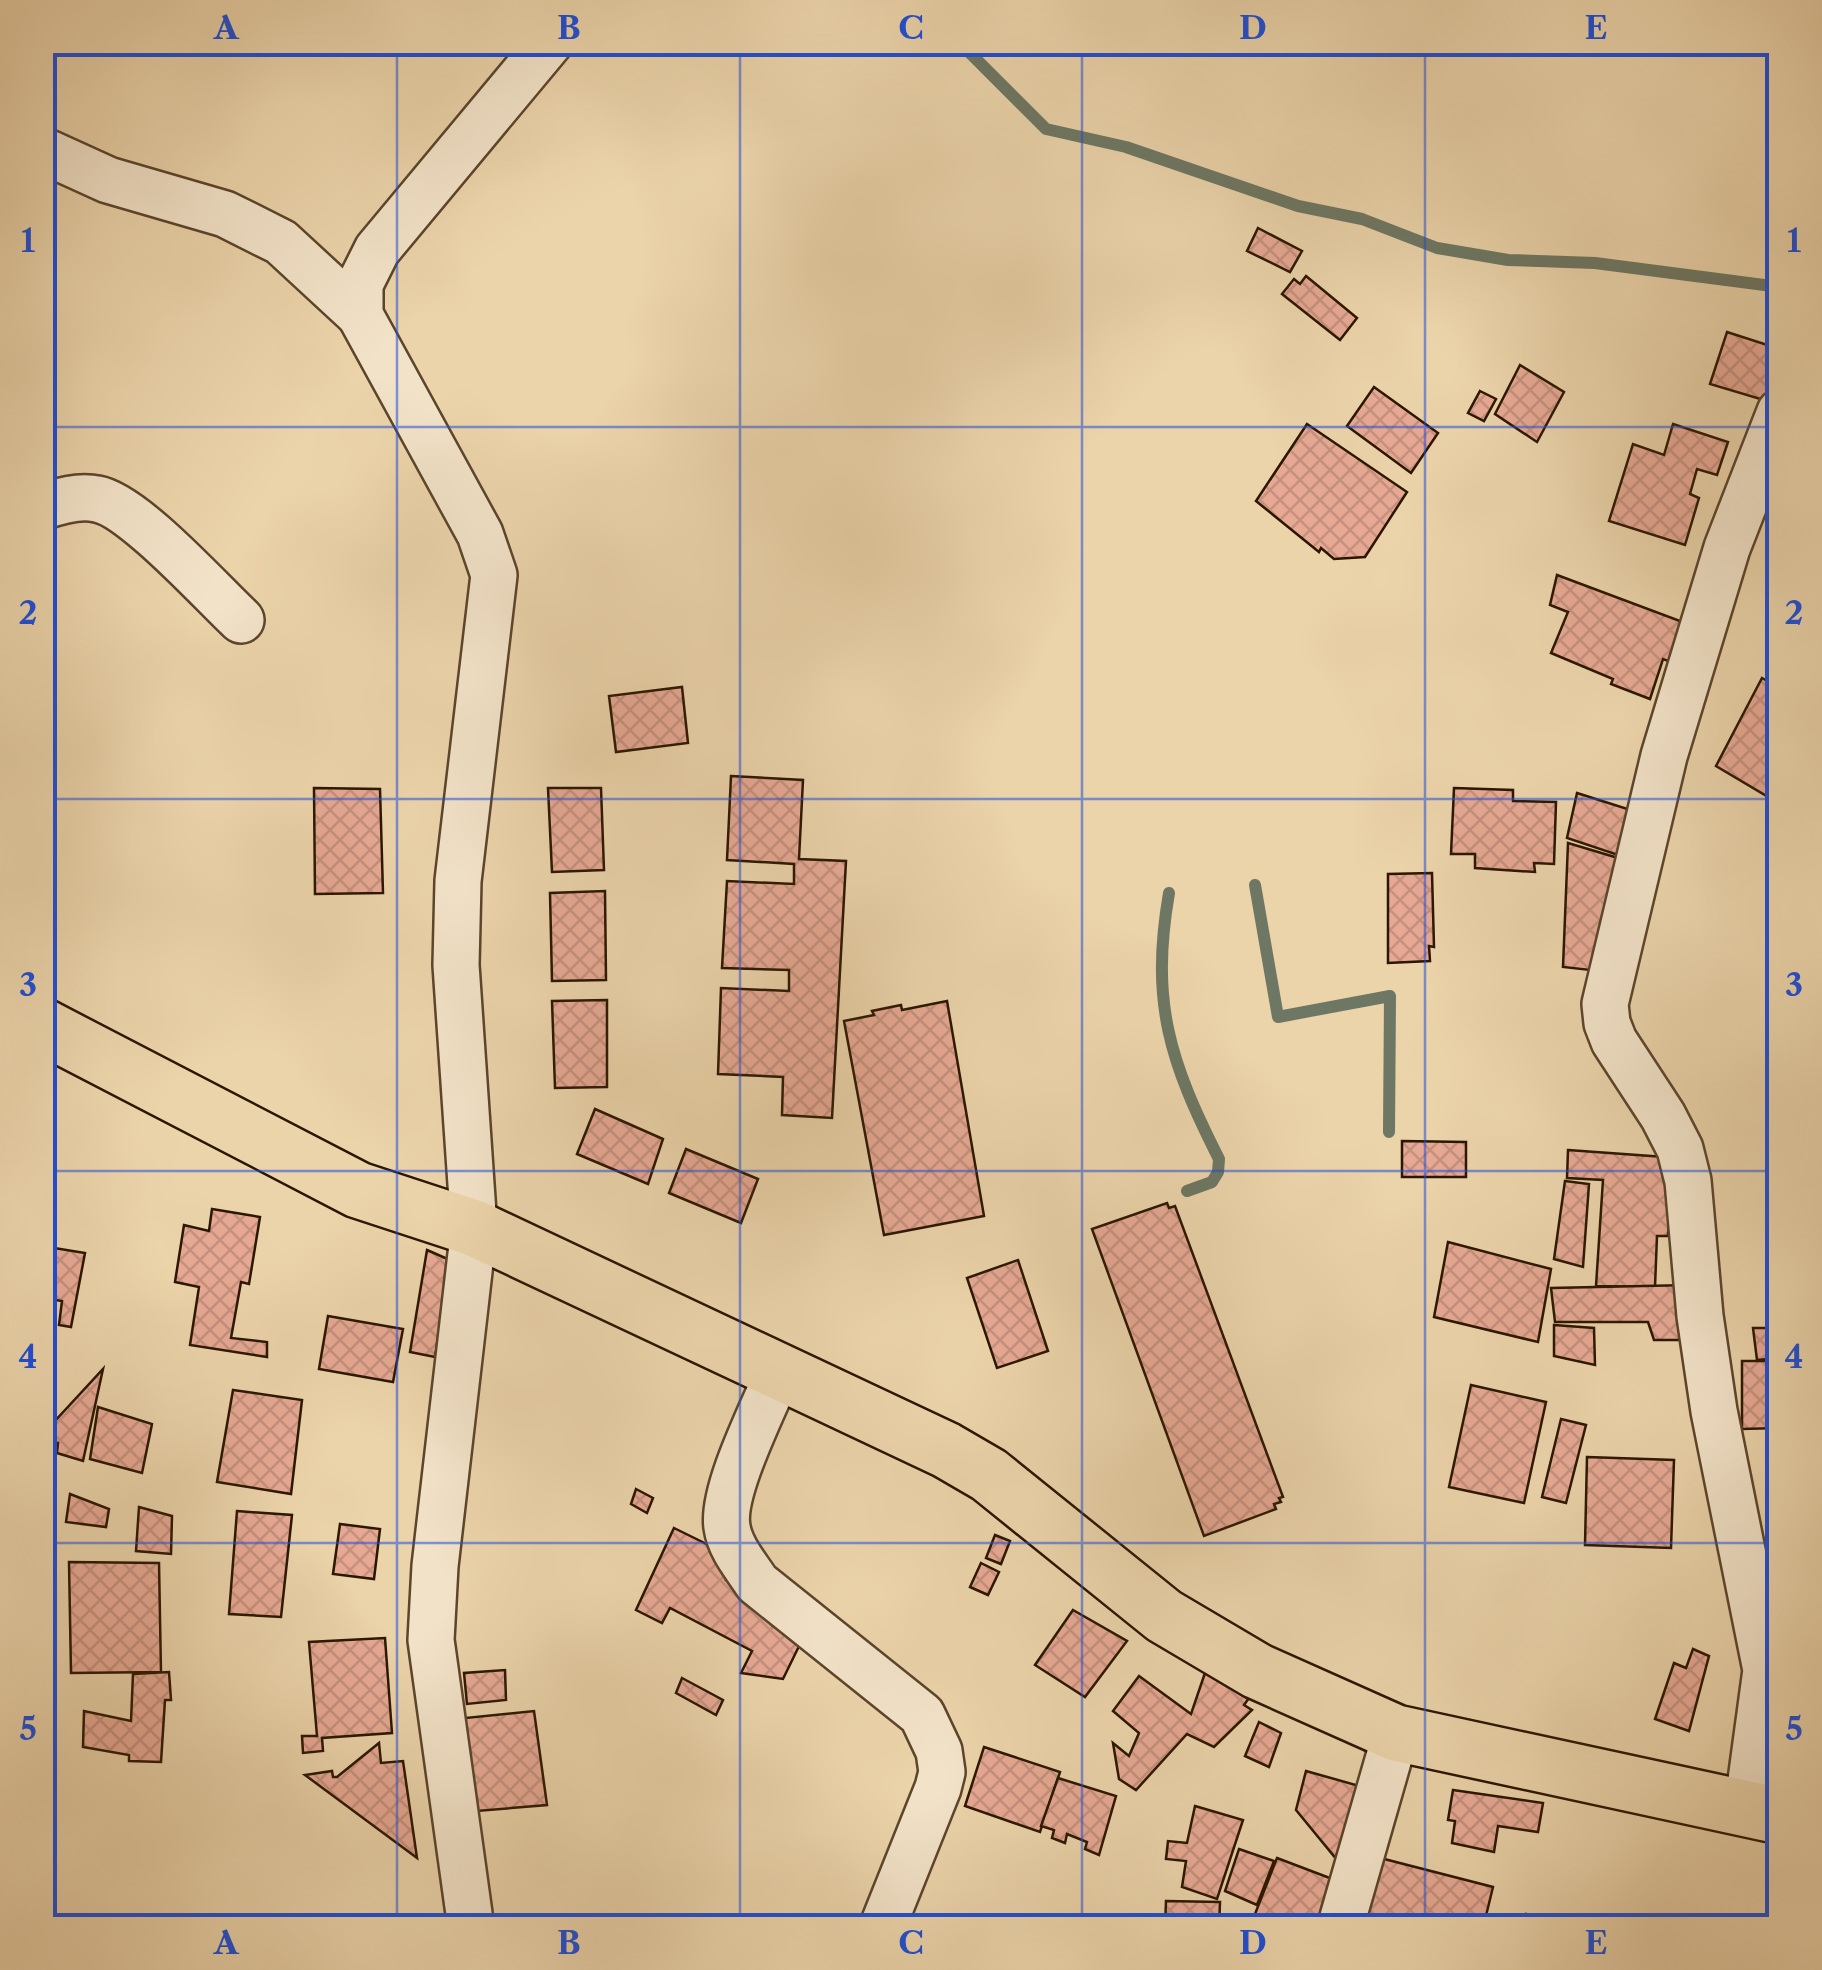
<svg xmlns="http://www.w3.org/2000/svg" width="1822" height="1970" font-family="'Libre Caslon Text',serif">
  <defs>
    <pattern id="building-cross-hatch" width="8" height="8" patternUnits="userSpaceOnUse" patternTransform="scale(2.5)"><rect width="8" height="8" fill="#e7a994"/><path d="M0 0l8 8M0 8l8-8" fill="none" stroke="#c6917e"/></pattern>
  </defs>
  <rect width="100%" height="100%" fill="#ebd3aa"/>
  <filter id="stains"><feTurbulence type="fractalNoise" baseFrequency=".002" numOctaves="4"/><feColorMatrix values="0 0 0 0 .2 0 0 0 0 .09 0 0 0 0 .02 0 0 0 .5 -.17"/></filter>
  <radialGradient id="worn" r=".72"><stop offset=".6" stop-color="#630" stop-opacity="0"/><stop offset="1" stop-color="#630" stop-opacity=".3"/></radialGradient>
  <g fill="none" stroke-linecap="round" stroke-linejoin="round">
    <g stroke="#6d7763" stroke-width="12">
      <path d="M 964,42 L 968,51 L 1046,129 L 1126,147 L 1298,206 L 1362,219 L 1437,248 L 1508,260 L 1595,263 L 1780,287"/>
      <path d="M 1255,885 L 1278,1017 L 1390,996 L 1389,1132"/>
      <path d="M 1169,893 C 1150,1003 1170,1062 1219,1159 L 1218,1172 L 1212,1182 L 1187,1191"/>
    </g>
  </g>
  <g fill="url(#building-cross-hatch)" stroke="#2b1601" stroke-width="2.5">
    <path d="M 1258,228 L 1302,251 L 1290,272 L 1247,251 Z"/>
    <path d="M 1306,276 L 1357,318 L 1340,340 L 1282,294 L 1294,279 L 1300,284 Z"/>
    <path d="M 1727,332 L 1780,349 L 1780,370 L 1767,401 L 1710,384 Z"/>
    <path d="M 1520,365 L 1564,392 L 1537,442 L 1495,414 Z"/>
    <path d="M 1374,387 L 1438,433 L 1411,473 L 1347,426 Z"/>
    <path d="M 1480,391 L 1496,399 L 1484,421 L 1468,413 Z"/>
    <path d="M 1307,424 L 1407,492 L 1365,557 L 1334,559 L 1321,548 L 1319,552 L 1256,501 Z"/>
    <path d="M 1673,424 L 1728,442 L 1717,475 L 1697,469 L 1690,494 L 1699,498 L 1685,545 L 1609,521 L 1633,444 L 1664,455 Z"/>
    <path d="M 1557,575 L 1688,624 L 1674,663 L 1663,659 L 1650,699 L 1611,684 L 1613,679 L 1551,653 L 1568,612 L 1550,605 Z"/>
    <path d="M 1762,678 L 1780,688 L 1780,804 L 1716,766 Z"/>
    <path d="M 682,687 L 688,743 L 616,752 L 609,696 Z"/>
    <path d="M 731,776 L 803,780 L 799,859 L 846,861 L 832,1118 L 782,1115 L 783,1077 L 718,1074 L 721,988 L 789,991 L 789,970 L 722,968 L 727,881 L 794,884 L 794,864 L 727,860 Z"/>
    <path d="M 314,788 L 380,789 L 383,893 L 315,894 Z"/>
    <path d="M 548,788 L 601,788 L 604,870 L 552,872 Z"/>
    <path d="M 1454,788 L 1513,790 L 1513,801 L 1556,802 L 1554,864 L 1534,863 L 1535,872 L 1475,868 L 1475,854 L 1451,854 Z"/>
    <path d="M 1577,793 L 1637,812 L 1621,856 L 1567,838 Z"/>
    <path d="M 1568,843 L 1618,858 L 1599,971 L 1563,967 Z"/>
    <path d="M 1432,873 L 1434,947 L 1429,946 L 1430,961 L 1388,963 L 1388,874 Z"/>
    <path d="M 605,891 L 606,980 L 552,981 L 550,893 Z"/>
    <path d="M 607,1000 L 607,1087 L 555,1088 L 552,1001 Z"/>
    <path d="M 947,1001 L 984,1216 L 884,1235 L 844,1021 L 874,1015 L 872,1011 L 901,1005 L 902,1010 Z"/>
    <path d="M 595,1109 L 663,1139 L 648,1184 L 577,1154 Z"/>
    <path d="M 1402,1141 L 1466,1142 L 1466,1177 L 1402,1177 Z"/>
    <path d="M 686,1149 L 758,1179 L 741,1223 L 669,1193 Z"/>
    <path d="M 1568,1150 L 1678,1158 L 1671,1185 L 1668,1236 L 1657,1236 L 1655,1287 L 1596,1286 L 1603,1180 L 1567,1178 Z"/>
    <path d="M 1565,1181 L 1589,1184 L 1583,1267 L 1554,1259 Z"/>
    <path d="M 1167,1203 L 1169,1208 L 1175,1206 L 1283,1497 L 1279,1498 L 1281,1502 L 1274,1504 L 1276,1509 L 1204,1536 L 1092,1229 Z"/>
    <path d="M 212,1209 L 260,1217 L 249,1284 L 241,1282 L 231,1338 L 267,1342 L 267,1357 L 190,1345 L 199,1287 L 175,1282 L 184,1225 L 209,1231 Z"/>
    <path d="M 1448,1242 L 1551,1269 L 1538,1342 L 1434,1317 Z"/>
    <path d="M 42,1246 L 85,1253 L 71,1327 L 59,1325 L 62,1301 L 42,1298 Z"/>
    <path d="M 427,1250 L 450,1260 L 435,1357 L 410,1352 Z"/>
    <path d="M 1018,1260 L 1048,1351 L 997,1368 L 967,1278 Z"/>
    <path d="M 1690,1285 L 1696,1340 L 1654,1340 L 1648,1322 L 1555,1322 L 1551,1288 Z"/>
    <path d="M 328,1316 L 403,1329 L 393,1382 L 319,1369 Z"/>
    <path d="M 1554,1325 L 1594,1328 L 1595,1365 L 1554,1356 Z"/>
    <path d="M 1753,1328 L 1780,1328 L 1780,1358 L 1757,1360 Z"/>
    <path d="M 1742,1361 L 1780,1361 L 1780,1428 L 1742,1429 Z"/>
    <path d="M 103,1369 L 83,1461 L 57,1453 L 58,1443 L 42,1440 L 42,1435 Z"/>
    <path d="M 1471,1385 L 1546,1402 L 1524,1503 L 1449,1487 Z"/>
    <path d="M 233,1390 L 302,1400 L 291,1494 L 217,1482 Z"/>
    <path d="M 98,1407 L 152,1424 L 142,1473 L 90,1459 Z"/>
    <path d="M 1561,1419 L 1586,1425 L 1566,1503 L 1542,1497 Z"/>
    <path d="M 1587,1457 L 1674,1460 L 1671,1548 L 1585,1545 Z"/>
    <path d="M 42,1483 L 53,1485 L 42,1567 Z"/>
    <path d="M 636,1489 L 653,1498 L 647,1513 L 631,1504 Z"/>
    <path d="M 70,1494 L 109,1509 L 106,1527 L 66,1522 Z"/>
    <path d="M 139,1507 L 172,1516 L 171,1554 L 136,1551 Z"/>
    <path d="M 237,1511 L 292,1515 L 281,1617 L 229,1614 Z"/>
    <path d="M 340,1524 L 380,1529 L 374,1579 L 333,1574 Z"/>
    <path d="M 674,1528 L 737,1559 L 726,1580 L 780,1610 L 773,1626 L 801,1642 L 783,1679 L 741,1673 L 752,1651 L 670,1608 L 662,1623 L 636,1610 Z"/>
    <path d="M 995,1535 L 1010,1541 L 1001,1564 L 986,1558 Z"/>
    <path d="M 69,1562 L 159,1563 L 161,1672 L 71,1673 Z"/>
    <path d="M 981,1563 L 999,1572 L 988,1595 L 970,1587 Z"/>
    <path d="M 1073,1610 L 1127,1641 L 1085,1697 L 1035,1665 Z"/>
    <path d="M 385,1638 L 392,1733 L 322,1738 L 323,1751 L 303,1753 L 302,1736 L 317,1736 L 309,1642 Z"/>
    <path d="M 1693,1649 L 1709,1656 L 1689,1731 L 1655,1719 L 1674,1663 L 1686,1668 Z"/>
    <path d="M 505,1670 L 506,1700 L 467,1704 L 464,1673 Z"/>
    <path d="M 1206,1670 L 1249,1698 L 1244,1705 L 1252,1710 L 1214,1747 L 1187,1734 L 1136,1790 L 1119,1779 L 1113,1743 L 1129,1756 L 1139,1733 L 1113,1711 L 1139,1676 L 1191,1714 Z"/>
    <path d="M 169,1672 L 171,1700 L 165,1700 L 161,1762 L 129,1761 L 129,1755 L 83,1747 L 84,1711 L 131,1721 L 133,1674 Z"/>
    <path d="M 682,1678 L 723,1700 L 716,1715 L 676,1693 Z"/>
    <path d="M 534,1711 L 547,1805 L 477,1811 L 465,1718 Z"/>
    <path d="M 1259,1722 L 1281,1733 L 1269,1767 L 1245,1756 Z"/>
    <path d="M 379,1743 L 381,1763 L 403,1761 L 417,1858 L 305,1775 L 332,1771 L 333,1777 L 337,1777 Z"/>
    <path d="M 984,1747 L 1060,1772 L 1040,1832 L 965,1806 Z"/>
    <path d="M 1306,1771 L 1363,1787 L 1342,1866 L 1296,1810 Z"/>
    <path d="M 1058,1778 L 1116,1796 L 1099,1855 L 1085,1849 L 1087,1842 L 1067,1834 L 1065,1843 L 1052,1838 L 1054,1830 L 1041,1826 Z"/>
    <path d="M 1453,1790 L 1543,1803 L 1538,1832 L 1498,1826 L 1494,1852 L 1452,1843 L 1455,1821 L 1448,1820 Z"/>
    <path d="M 1195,1806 L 1243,1820 L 1217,1899 L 1182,1887 L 1186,1861 L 1166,1859 L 1168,1841 L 1187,1843 Z"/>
    <path d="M 1239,1849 L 1274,1861 L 1257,1905 L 1225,1891 Z"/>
    <path d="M 1357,1852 L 1493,1887 L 1483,1928 L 1343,1928 Z"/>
    <path d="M 1277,1858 L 1343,1883 L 1327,1928 L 1291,1928 L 1255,1914 Z"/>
    <path d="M 1166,1901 L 1220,1902 L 1219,1928 L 1165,1928 Z"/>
    <path d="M 1526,1914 L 1590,1928 L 1523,1928 Z"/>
  </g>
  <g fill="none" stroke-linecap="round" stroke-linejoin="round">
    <defs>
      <g id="minor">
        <path d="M 42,150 L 108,180 L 225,214 L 281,242 L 360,315"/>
        <path d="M 42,507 C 59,501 79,495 97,499 C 133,505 211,592 241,620"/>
        <path d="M 779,1371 C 764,1408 721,1491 727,1527 C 730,1548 746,1566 757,1583 L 922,1715 L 939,1751 L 942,1772 L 938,1788 L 882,1928"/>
        <path d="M 1747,1810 L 1766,1670 L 1714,1411 L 1700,1316 L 1688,1181 L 1680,1149 L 1663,1116 L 1614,1041 L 1607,1023 L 1605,1004 L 1664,756 L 1727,548 L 1780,412"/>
        <path d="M 471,1928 L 431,1640 L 435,1566 L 474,1228 L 456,965 L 458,881 L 494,575 L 480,534 L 360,315 L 360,284 L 377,250 L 550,42"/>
        <path d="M 1340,1928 L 1396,1733"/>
      </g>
      <path id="major" d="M 42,1026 L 358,1190 L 474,1228 L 946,1450 L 989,1475 L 1164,1616 L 1257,1671 L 1396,1733 L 1780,1816"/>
    </defs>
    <use href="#minor" stroke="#5b452b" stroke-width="50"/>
    <use href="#major" stroke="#2b1601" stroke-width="60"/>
    <use href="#minor" stroke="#f2e2c8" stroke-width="45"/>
    <use href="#major" stroke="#ebd3aa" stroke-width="55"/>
  </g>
  <path fill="none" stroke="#1d4ed8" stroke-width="2.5" stroke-opacity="0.55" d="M 397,42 L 397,1928M 740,42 L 740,1928M 1082,42 L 1082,1928M 1425,42 L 1425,1928M 42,427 L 1780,427M 42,799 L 1780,799M 42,1171 L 1780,1171M 42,1543 L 1780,1543"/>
  <rect width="1822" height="1970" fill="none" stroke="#ebd3aa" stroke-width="110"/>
  <rect x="55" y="55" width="1712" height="1860" fill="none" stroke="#1d4ed8" stroke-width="4"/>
  <g font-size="32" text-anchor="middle" font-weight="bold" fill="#1d4ed8">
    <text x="226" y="39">A</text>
    <text x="569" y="39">B</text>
    <text x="911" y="39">C</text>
    <text x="1253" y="39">D</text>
    <text x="1596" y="39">E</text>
    <text x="28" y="252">1</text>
    <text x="1794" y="252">1</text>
    <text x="28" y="624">2</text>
    <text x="1794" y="624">2</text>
    <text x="28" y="996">3</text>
    <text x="1794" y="996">3</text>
    <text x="28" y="1368">4</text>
    <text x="1794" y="1368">4</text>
    <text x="28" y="1740">5</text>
    <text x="1794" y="1740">5</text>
    <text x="226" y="1954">A</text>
    <text x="569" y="1954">B</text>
    <text x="911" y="1954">C</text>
    <text x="1253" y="1954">D</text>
    <text x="1596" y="1954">E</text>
  </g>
  <rect width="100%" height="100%" filter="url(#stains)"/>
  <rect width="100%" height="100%" fill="url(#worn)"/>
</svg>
